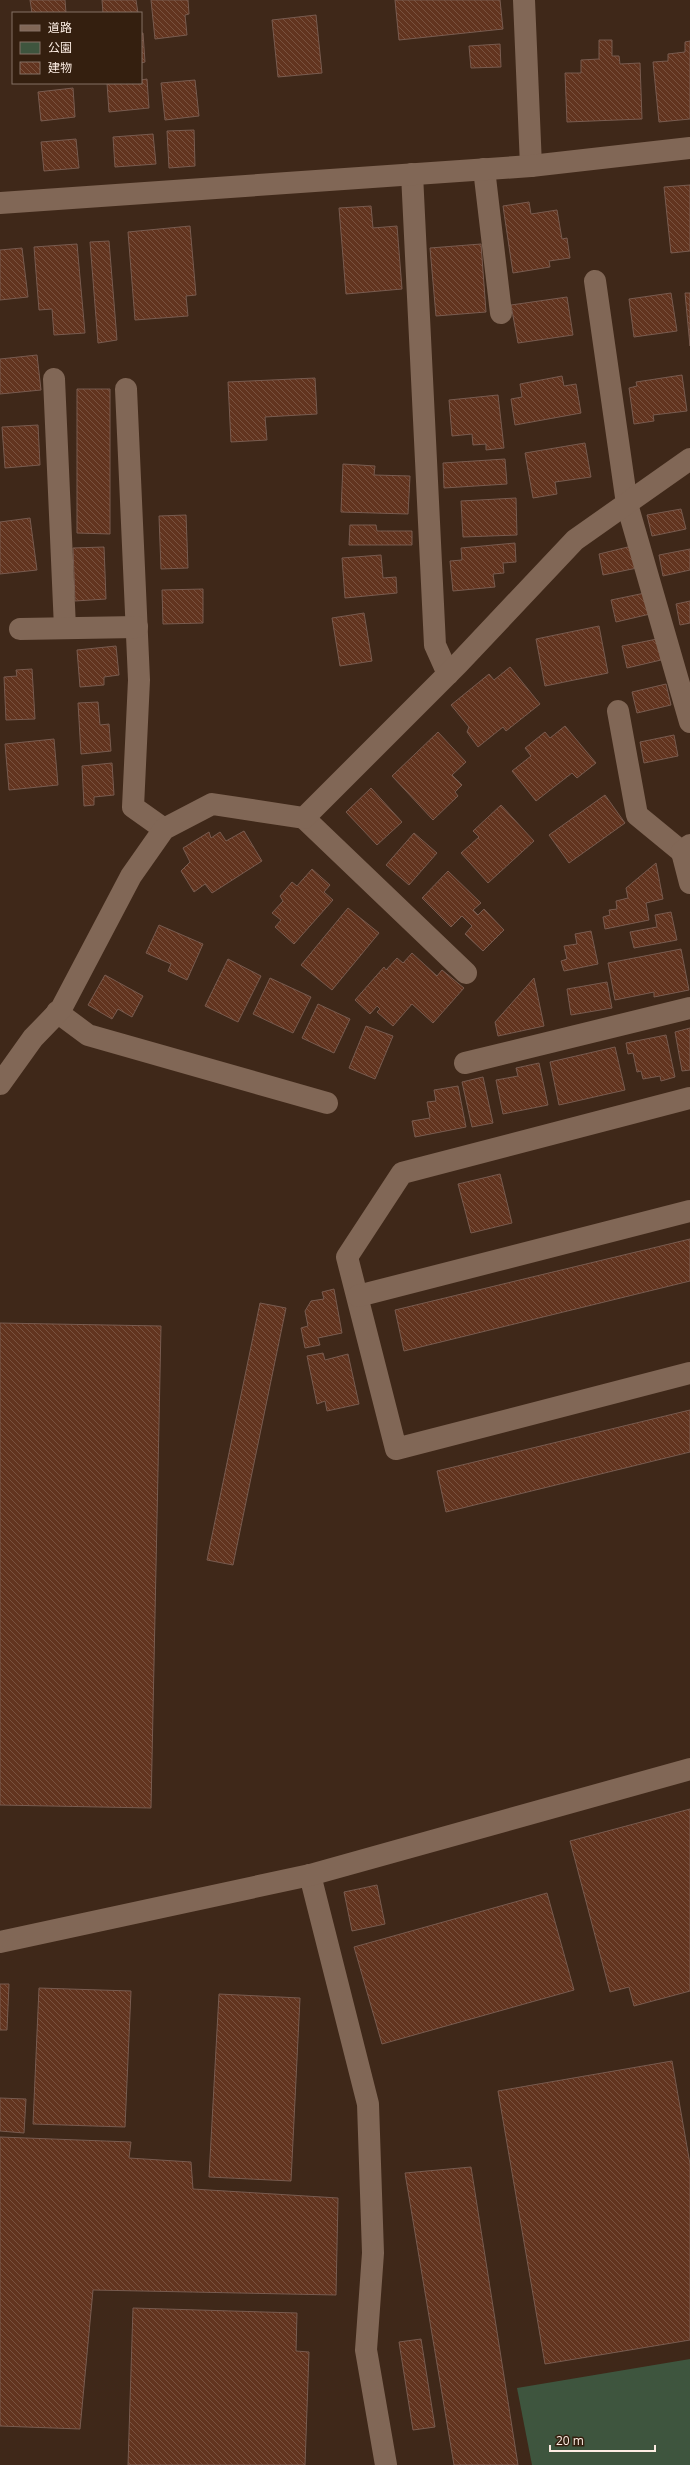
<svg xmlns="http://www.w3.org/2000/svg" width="690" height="2465" font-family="'Open Sans','Noto Sans JP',sans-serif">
  <defs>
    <pattern id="building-back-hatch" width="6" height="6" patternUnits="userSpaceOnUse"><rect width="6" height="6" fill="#62341f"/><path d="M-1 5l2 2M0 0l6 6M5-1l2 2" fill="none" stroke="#79523f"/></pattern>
  </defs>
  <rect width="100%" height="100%" fill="#3f2819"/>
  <path fill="#3e553e" d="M 690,2359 L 690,2465 L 532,2465 L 517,2388 Z"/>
  <g fill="url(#building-back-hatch)" stroke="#785b4f">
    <path d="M 30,0 L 65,0 L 66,13 L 32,13 Z"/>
    <path d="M 102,0 L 136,0 L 138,13 L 103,13 Z"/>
    <path d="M 151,0 L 188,0 L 189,14 L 185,15 L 187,35 L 155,39 Z"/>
    <path d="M 395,0 L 500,0 L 503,29 L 399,40 Z"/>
    <path d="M 316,15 L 322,73 L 278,77 L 272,20 Z"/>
    <path d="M 141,33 L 143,33 L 145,62 L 141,63 Z"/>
    <path d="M 599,40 L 612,40 L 612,56 L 619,56 L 620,64 L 640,63 L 642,119 L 567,122 L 565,73 L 581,73 L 581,60 L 599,59 Z"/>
    <path d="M 690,41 L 690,119 L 659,122 L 653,62 L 668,61 L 668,54 L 685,52 L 685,42 Z"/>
    <path d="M 500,44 L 501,67 L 471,68 L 469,46 Z"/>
    <path d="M 147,79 L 149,108 L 109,112 L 107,83 L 141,83 L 141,80 Z"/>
    <path d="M 195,80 L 199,116 L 165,120 L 161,83 Z"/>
    <path d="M 73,88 L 75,117 L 41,121 L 38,92 Z"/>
    <path d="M 194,130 L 195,166 L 169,168 L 167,131 Z"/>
    <path d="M 153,134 L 156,164 L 115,167 L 113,137 Z"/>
    <path d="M 76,139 L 79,168 L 44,171 L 41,142 Z"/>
    <path d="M 690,185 L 690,251 L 671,253 L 664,187 Z"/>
    <path d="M 529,202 L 531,214 L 557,210 L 562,239 L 567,238 L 570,258 L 549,261 L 550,267 L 513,273 L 503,206 Z"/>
    <path d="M 371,206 L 373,228 L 397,226 L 402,289 L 346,294 L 339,208 Z"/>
    <path d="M 190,226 L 196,295 L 186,296 L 188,316 L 135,320 L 128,232 Z"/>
    <path d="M 109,241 L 117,340 L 98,343 L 90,242 Z"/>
    <path d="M 77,244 L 85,333 L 54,335 L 52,309 L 39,310 L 34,247 Z"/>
    <path d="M 481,244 L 486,312 L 436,316 L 430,248 Z"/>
    <path d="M 22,248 L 28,297 L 0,300 L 0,250 Z"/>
    <path d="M 671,293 L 677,331 L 634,337 L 629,299 Z"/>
    <path d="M 685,293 L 690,293 L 690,346 Z"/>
    <path d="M 567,297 L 573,335 L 518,343 L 511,305 Z"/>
    <path d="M 37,355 L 41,390 L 0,394 L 0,359 Z"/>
    <path d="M 682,375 L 687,411 L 653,415 L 654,421 L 634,424 L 629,388 L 637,386 L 636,382 Z"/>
    <path d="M 562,376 L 564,386 L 576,384 L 581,413 L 515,425 L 511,399 L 522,397 L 520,384 Z"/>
    <path d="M 315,378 L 317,414 L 265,417 L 267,440 L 231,442 L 228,382 Z"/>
    <path d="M 77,389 L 110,389 L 110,534 L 77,533 Z"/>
    <path d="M 498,395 L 504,448 L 486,450 L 486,444 L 473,445 L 472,434 L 452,436 L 449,400 Z"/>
    <path d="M 38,425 L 40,465 L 5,468 L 2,427 Z"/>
    <path d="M 585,443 L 591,477 L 555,482 L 557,494 L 533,498 L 525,453 Z"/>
    <path d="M 505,459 L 507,484 L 444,488 L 443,463 Z"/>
    <path d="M 343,464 L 375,466 L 374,475 L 410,476 L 408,514 L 341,512 Z"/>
    <path d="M 516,498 L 517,535 L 463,537 L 461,501 Z"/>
    <path d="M 681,509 L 686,529 L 652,536 L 647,515 Z"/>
    <path d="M 186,515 L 188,568 L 161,569 L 159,516 Z"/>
    <path d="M 30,518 L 37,570 L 0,574 L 0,522 Z"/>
    <path d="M 350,525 L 376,525 L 377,531 L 412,531 L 412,545 L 349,545 Z"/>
    <path d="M 515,543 L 516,562 L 503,563 L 504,573 L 493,574 L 495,587 L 453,591 L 450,561 L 462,560 L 461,548 Z"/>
    <path d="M 632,546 L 637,568 L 603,575 L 599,554 Z"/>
    <path d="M 104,547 L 106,599 L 75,601 L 73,548 Z"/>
    <path d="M 690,549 L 690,570 L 663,576 L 659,555 Z"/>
    <path d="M 381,555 L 383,578 L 396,577 L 397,593 L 345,598 L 342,558 Z"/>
    <path d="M 203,589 L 203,623 L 163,624 L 162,590 Z"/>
    <path d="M 645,593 L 650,614 L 616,622 L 611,600 Z"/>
    <path d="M 690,601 L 690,623 L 680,625 L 676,604 Z"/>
    <path d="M 364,613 L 372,661 L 340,666 L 332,618 Z"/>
    <path d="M 599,626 L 608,673 L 545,686 L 536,639 Z"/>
    <path d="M 657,639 L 661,660 L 627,668 L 622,646 Z"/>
    <path d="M 116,646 L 119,675 L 104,677 L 104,685 L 80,687 L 77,650 Z"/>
    <path d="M 510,667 L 540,704 L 506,731 L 503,727 L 478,747 L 467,732 L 469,727 L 451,705 L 489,674 L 494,680 Z"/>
    <path d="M 32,669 L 35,719 L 6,720 L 4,677 L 17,676 L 16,670 Z"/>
    <path d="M 666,684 L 671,705 L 637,713 L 632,692 Z"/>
    <path d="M 98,702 L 100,725 L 109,724 L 111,751 L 81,754 L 78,703 Z"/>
    <path d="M 565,726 L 596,763 L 577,778 L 572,773 L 536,801 L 512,771 L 531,756 L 525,748 L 545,732 L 550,738 Z"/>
    <path d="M 438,732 L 466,762 L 452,775 L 462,785 L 455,792 L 458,796 L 433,820 L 392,776 Z"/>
    <path d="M 674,735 L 678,756 L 644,763 L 640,742 Z"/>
    <path d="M 54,739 L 58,785 L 9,790 L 5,744 Z"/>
    <path d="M 112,763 L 114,795 L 94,797 L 94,805 L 84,806 L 82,766 Z"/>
    <path d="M 371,788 L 402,822 L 377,845 L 346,812 Z"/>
    <path d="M 605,795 L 625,823 L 569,863 L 549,835 Z"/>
    <path d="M 501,805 L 534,841 L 488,883 L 461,853 L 479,837 L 473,831 Z"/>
    <path d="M 244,831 L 262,861 L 212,893 L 205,884 L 194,892 L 181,871 L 190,862 L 183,848 L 209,832 L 211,838 L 220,832 L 226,841 Z"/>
    <path d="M 414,833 L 437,853 L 409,885 L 386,865 Z"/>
    <path d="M 656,863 L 663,899 L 646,903 L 649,920 L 605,929 L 603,917 L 610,915 L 609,910 L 617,909 L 616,901 L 628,898 L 626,888 Z"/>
    <path d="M 312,869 L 330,885 L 324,892 L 333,900 L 294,944 L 275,927 L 281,920 L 272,913 L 283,901 L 280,896 L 292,882 L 297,886 Z"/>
    <path d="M 448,871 L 481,903 L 473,910 L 478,915 L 484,909 L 504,930 L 483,951 L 465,934 L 472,926 L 462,916 L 451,927 L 422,898 Z"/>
    <path d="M 348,908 L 379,933 L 332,990 L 301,965 Z"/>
    <path d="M 671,912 L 677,940 L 634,948 L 630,932 L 657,927 L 655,915 Z"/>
    <path d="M 159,925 L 203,944 L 187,980 L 168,971 L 171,964 L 146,953 Z"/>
    <path d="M 591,931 L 598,964 L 564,971 L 561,961 L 567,959 L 564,946 L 577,944 L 575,934 Z"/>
    <path d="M 681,949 L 689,990 L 654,997 L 654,992 L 615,1000 L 608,963 Z"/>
    <path d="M 412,953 L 437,976 L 442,970 L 464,988 L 433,1023 L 412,1004 L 393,1026 L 377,1012 L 380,1009 L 377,1006 L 370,1014 L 355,1000 L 384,967 L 386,970 L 397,958 L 403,963 Z"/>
    <path d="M 228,959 L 261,976 L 238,1022 L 205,1006 Z"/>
    <path d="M 105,975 L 143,996 L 132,1017 L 118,1009 L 112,1019 L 88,1005 Z"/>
    <path d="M 270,978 L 311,997 L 293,1033 L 253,1014 Z"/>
    <path d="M 534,978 L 544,1026 L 498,1036 L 495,1022 Z"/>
    <path d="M 607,982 L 612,1008 L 571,1015 L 567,989 Z"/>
    <path d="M 318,1004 L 350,1019 L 334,1053 L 302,1038 Z"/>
    <path d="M 366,1026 L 393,1036 L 375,1079 L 349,1068 Z"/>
    <path d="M 690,1028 L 690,1070 L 682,1071 L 675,1032 Z"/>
    <path d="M 666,1035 L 675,1077 L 661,1081 L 660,1076 L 643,1079 L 641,1071 L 637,1072 L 633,1053 L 628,1054 L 626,1043 Z"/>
    <path d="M 615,1047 L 625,1090 L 559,1105 L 550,1062 Z"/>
    <path d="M 539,1063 L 548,1105 L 503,1114 L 496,1080 L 518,1076 L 516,1068 Z"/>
    <path d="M 483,1077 L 493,1123 L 472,1127 L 462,1082 Z"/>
    <path d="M 458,1086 L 466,1127 L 415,1137 L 412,1121 L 430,1118 L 427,1102 L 436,1101 L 434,1090 Z"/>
    <path d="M 500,1174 L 512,1223 L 471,1233 L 458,1184 Z"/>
    <path d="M 690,1239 L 690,1281 L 404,1351 L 395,1310 Z"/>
    <path d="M 334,1289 L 342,1333 L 318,1338 L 320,1345 L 305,1348 L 301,1328 L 308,1326 L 305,1311 L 311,1301 L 324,1299 L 322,1292 Z"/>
    <path d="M 260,1303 L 286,1308 L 233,1565 L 207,1560 Z"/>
    <path d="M 0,1323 L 161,1326 L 151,1808 L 0,1805 Z"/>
    <path d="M 323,1353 L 325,1360 L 348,1354 L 359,1404 L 327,1411 L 325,1401 L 317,1404 L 307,1356 Z"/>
    <path d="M 690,1410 L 690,1452 L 446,1512 L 437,1471 Z"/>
    <path d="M 690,1809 L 690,1991 L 634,2006 L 629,1987 L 610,1992 L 570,1841 Z"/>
    <path d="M 377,1885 L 385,1924 L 352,1931 L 344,1892 Z"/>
    <path d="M 547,1893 L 574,1990 L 382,2044 L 354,1947 Z"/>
    <path d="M 0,1984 L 9,1984 L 7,2030 L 0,2030 Z"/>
    <path d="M 39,1988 L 131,1991 L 125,2127 L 33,2124 Z"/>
    <path d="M 219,1994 L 300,1998 L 291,2181 L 209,2177 Z"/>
    <path d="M 672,2061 L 690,2164 L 690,2340 L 545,2364 L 498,2091 Z"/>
    <path d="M 0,2098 L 26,2099 L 24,2133 L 0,2131 Z"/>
    <path d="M 0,2137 L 131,2142 L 129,2158 L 191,2162 L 193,2189 L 338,2198 L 336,2295 L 93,2290 L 80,2429 L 0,2426 Z"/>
    <path d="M 471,2167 L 518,2465 L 454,2465 L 405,2173 Z"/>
    <path d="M 133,2308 L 297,2313 L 296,2351 L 309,2352 L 305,2465 L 128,2465 Z"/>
    <path d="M 421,2339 L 435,2427 L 413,2430 L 399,2342 Z"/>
  </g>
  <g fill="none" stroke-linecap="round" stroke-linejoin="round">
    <g stroke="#816756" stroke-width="22">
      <path d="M 524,0 L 531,166"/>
      <path d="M 484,169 L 501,313"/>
      <path d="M 412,174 L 435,645 L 448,674"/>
      <path d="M 0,203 L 531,166 L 690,148"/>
      <path d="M 595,281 L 627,504 L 690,722"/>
      <path d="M 54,379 L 65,628"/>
      <path d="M 126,389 L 139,680 L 133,807 L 164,829"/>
      <path d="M 20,629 L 137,627"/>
      <path d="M 618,711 L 637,815 L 682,852"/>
      <path d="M 304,818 L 466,973"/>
      <path d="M 690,845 L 682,852 L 690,883"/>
      <path d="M 57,1012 L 88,1035 L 327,1103"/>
      <path d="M 465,1063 L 690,1008"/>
      <path d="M 0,1084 L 33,1038 L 61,1009 L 131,876 L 164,829 L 212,804 L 304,818 L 458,664 L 575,540 L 690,459"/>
      <path d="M 690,1098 L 402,1173 L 347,1257 L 396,1449 L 690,1373"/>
      <path d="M 358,1296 L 690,1211"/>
      <path d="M 310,1875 L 368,2104 L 373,2253 L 366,2350 L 386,2465"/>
      <path d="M 0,1942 L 310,1875 L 690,1769"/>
    </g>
  </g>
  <rect x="12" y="12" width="130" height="72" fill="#341f0f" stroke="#847164"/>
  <rect x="20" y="25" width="20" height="6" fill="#816756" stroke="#847164"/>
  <text x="48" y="32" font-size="12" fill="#fcede3">道路</text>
  <rect x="20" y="42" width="20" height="12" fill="#3e553e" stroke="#847164"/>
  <text x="48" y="52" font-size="12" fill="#fcede3">公園</text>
  <rect x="20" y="62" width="20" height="12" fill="url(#building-back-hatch)" stroke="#847164"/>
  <text x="48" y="72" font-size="12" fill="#fcede3">建物</text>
  <path d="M550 2445v6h105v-6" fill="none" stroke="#fcede3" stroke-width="2"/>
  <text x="556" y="2445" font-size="12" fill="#fcede3" stroke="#341f0f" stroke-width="3" paint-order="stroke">20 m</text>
</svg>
